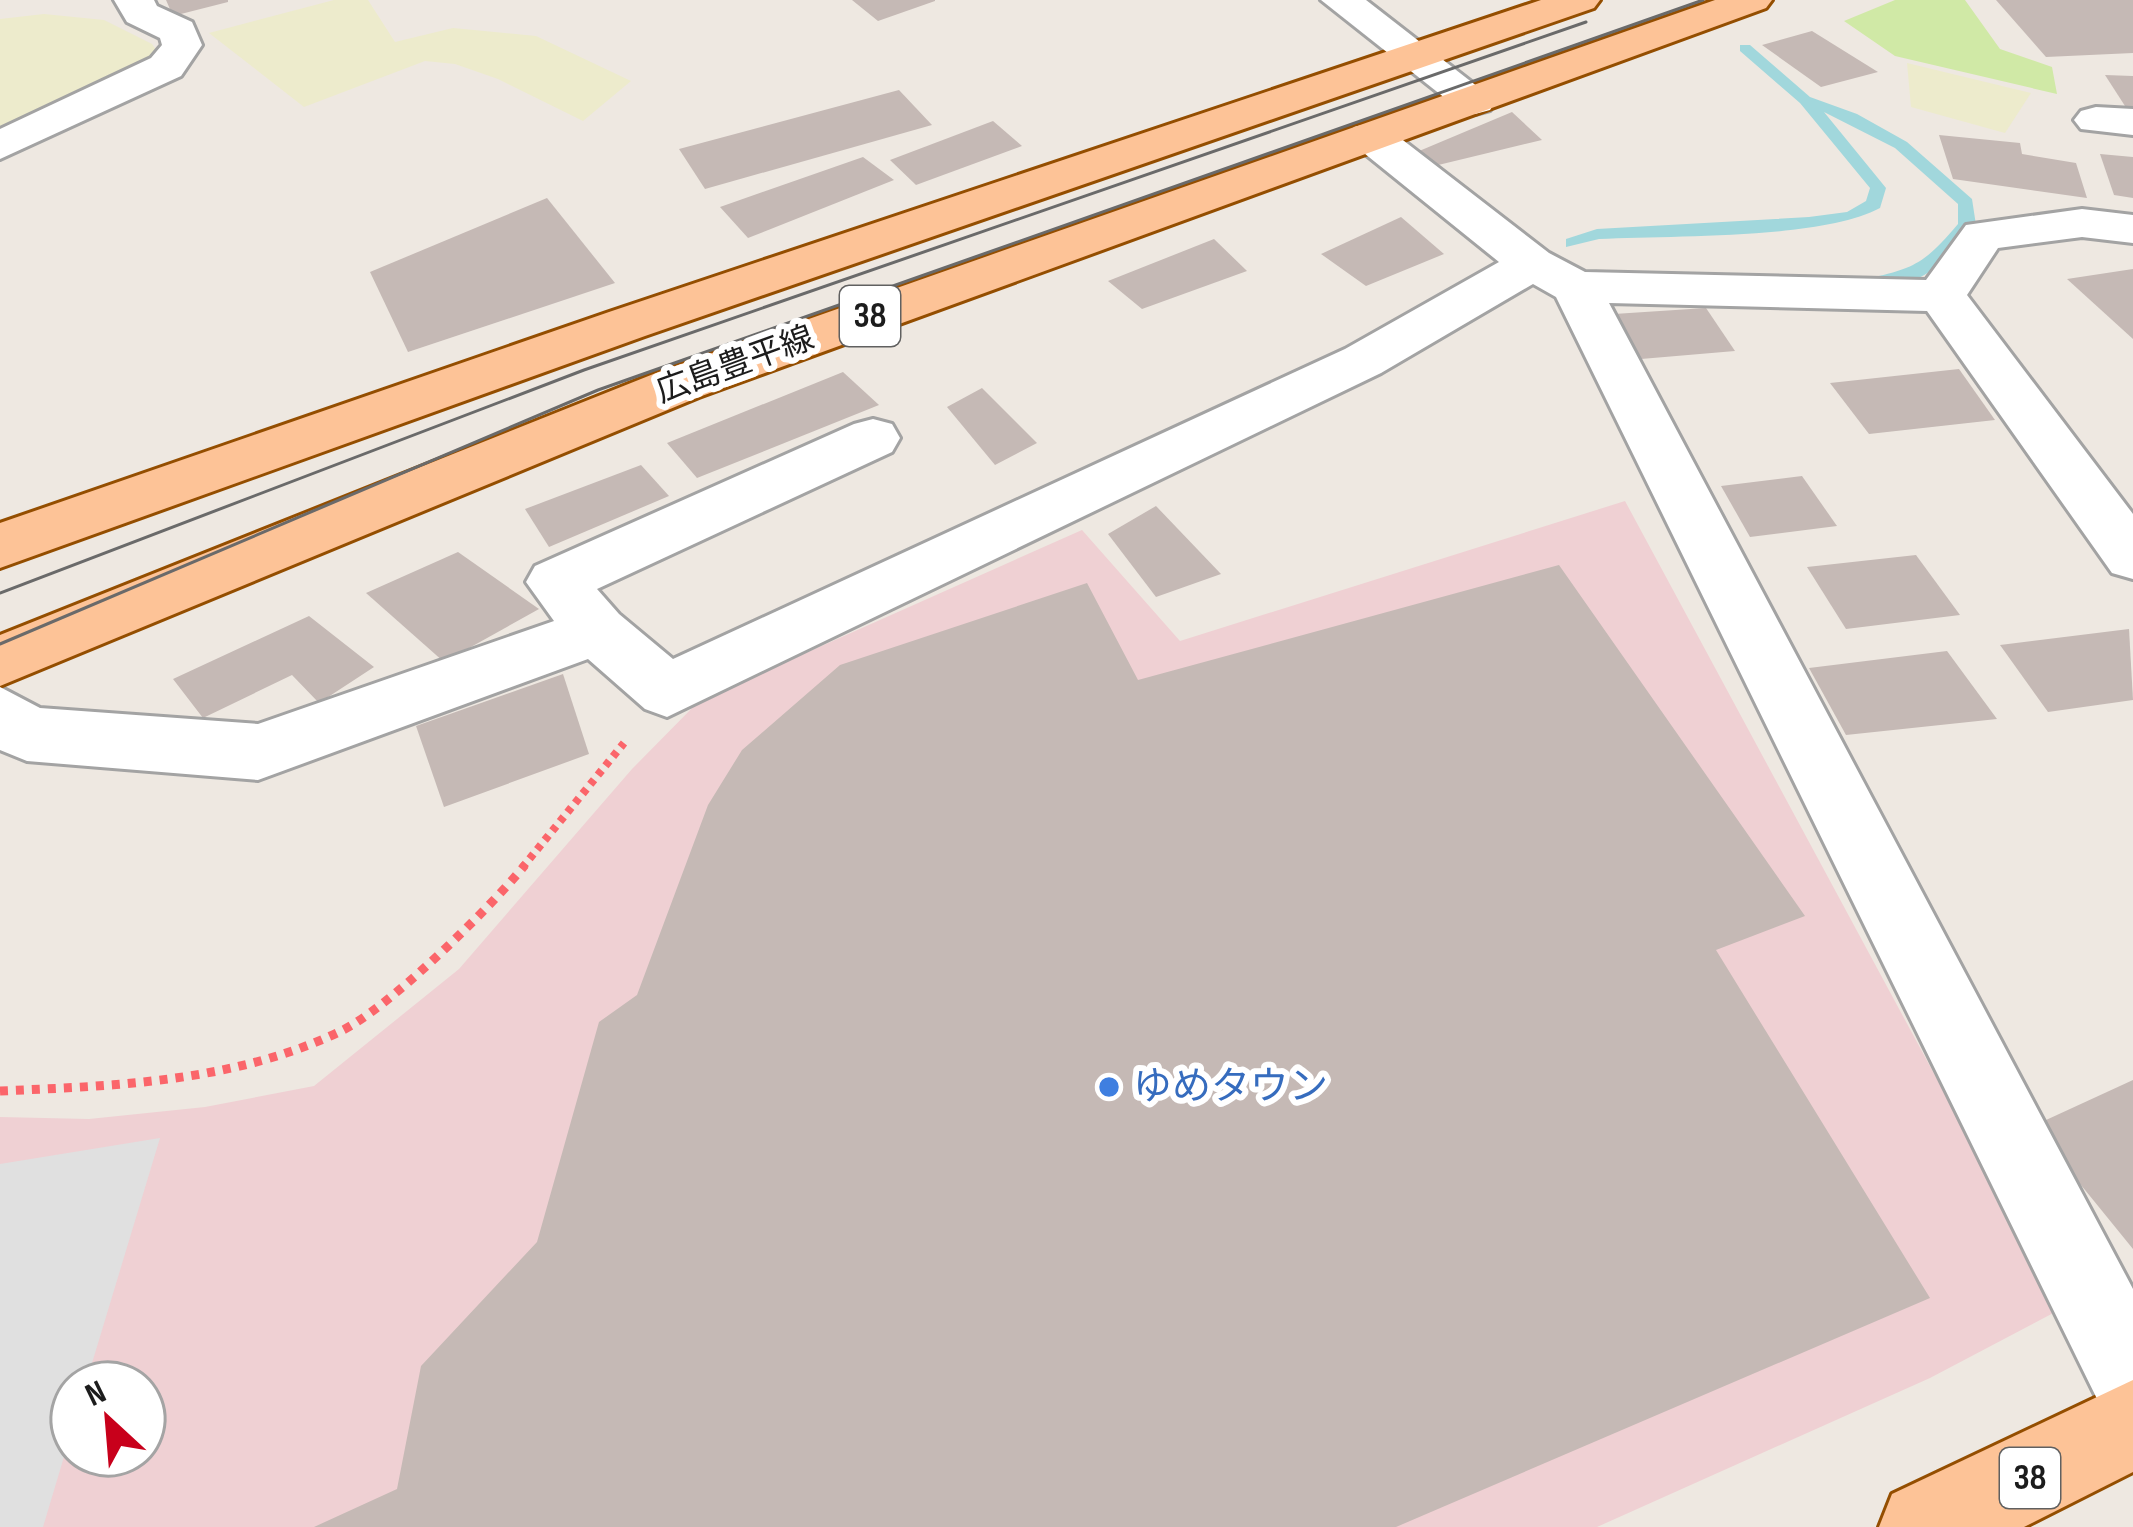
<svg xmlns="http://www.w3.org/2000/svg" width="2133" height="1527" font-family="'Sofia Sans Condensed','Noto Sans JP',sans-serif">
  <rect width="100%" height="100%" fill="#eee8e1"/>
  <path fill="#efd0d3" fill-rule="evenodd" d="M 1625,501 L 2061,1309 L 1930,1378 L 1597,1527 L 0,1527 L 0,1117 L 89,1119 L 205,1107 L 314,1086 L 459,969 L 632,769 L 700,700 L 1082,530 L 1180,641 ZM 72,1383 L 144,1383 L 144,1455 L 72,1455 Z"/>
  <g fill="#edebcc">
    <path d="M 334,0 L 368,0 L 395,42 L 453,28 L 536,36 L 631,81 L 583,121 L 498,79 L 455,64 L 425,61 L 304,107 L 209,33 Z"/>
    <path d="M 44,14 L 104,20 L 152,44 L 158,53 L 153,64 L 0,134 L 0,19 Z"/>
    <path d="M 1907,63 L 2031,93 L 2005,133 L 1911,107 Z"/>
  </g>
  <path fill="#d0e9a6" d="M 1895,0 L 1965,0 L 2000,49 L 2052,67 L 2057,94 L 1895,56 L 1844,21 Z"/>
  <path fill="#e0e0e0" d="M 160,1138 L 86,1383 L 72,1383 L 72,1430 L 43,1527 L 0,1527 L 0,1164 Z"/>
  <g fill="none" stroke-linecap="round" stroke-linejoin="round">
    <path fill="#a1d7dc" fill-rule="evenodd" d="M 1740,45 L 1750,45 L 1810,97 L 1857,114 L 1907,142 L 1972,199 L 1976,225 C 1949,259 1920,291 1874,285 L 1874,277 C 1918,268 1929,258 1958,224 L 1958,204 L 1895,148 L 1824,112 L 1886,188 L 1880,208 C 1819,240 1673,235 1599,239 L 1566,247 L 1566,239 L 1597,229 L 1809,217 L 1847,212 L 1866,201 L 1870,188 L 1800,103 L 1740,51 Z"/>
  </g>
  <g fill="#c5b9b5">
    <path d="M 166,0 L 228,0 L 228,2 L 173,16 Z"/>
    <path d="M 852,0 L 935,0 L 935,1 L 878,21 Z"/>
    <path d="M 1996,0 L 2133,0 L 2133,53 L 2046,57 Z"/>
    <path d="M 1812,31 L 1878,72 L 1821,87 L 1762,45 Z"/>
    <path d="M 2105,75 L 2133,76 L 2133,106 L 2125,106 Z"/>
    <path d="M 899,90 L 932,125 L 705,189 L 679,149 Z"/>
    <path d="M 1512,112 L 1542,140 L 1430,167 L 1412,154 Z"/>
    <path d="M 993,121 L 1022,146 L 916,185 L 890,160 Z"/>
    <path d="M 1939,135 L 2020,143 L 2022,154 L 2076,163 L 2087,198 L 1953,179 Z"/>
    <path d="M 2100,154 L 2133,157 L 2133,198 L 2114,195 Z"/>
    <path d="M 863,157 L 894,180 L 748,238 L 720,207 Z"/>
    <path d="M 547,198 L 615,283 L 408,352 L 370,272 Z"/>
    <path d="M 1401,217 L 1444,254 L 1366,286 L 1321,254 Z"/>
    <path d="M 1214,239 L 1247,271 L 1142,309 L 1108,281 Z"/>
    <path d="M 2133,269 L 2133,339 L 2067,279 Z"/>
    <path d="M 1706,308 L 1735,351 L 1641,359 L 1614,314 Z"/>
    <path d="M 1959,369 L 1995,420 L 1869,434 L 1830,383 Z"/>
    <path d="M 843,372 L 879,405 L 697,478 L 667,443 Z"/>
    <path d="M 982,388 L 1037,443 L 995,465 L 947,407 Z"/>
    <path d="M 641,465 L 669,496 L 549,547 L 525,509 Z"/>
    <path d="M 1802,476 L 1837,526 L 1750,537 L 1721,486 Z"/>
    <path d="M 1156,506 L 1221,574 L 1156,597 L 1108,534 Z"/>
    <path d="M 458,552 L 539,609 L 444,662 L 366,593 Z"/>
    <path d="M 1916,555 L 1960,615 L 1846,629 L 1807,567 Z"/>
    <path d="M 1559,565 L 1805,916 L 1716,950 L 1930,1298 L 1396,1527 L 314,1527 L 397,1489 L 421,1366 L 537,1242 L 599,1022 L 637,995 L 708,805 L 742,750 L 840,665 L 1087,583 L 1138,680 Z"/>
    <path d="M 309,616 L 374,667 L 319,703 L 292,675 L 203,718 L 173,679 Z"/>
    <path d="M 2129,629 L 2133,700 L 2048,712 L 2000,645 Z"/>
    <path d="M 1947,651 L 1997,719 L 1846,735 L 1809,668 Z"/>
    <path d="M 563,674 L 589,754 L 444,807 L 416,726 Z"/>
    <path d="M 2133,1080 L 2133,1249 L 2033,1126 Z"/>
  </g>
  <g fill="none" stroke-linecap="round" stroke-linejoin="round">
    <defs>
      <g id="minor">
        <path d="M 114,0 L 154,0 L 157,6 L 192,22 L 202,45 L 181,76 L 0,159 L 0,129 L 151,58 L 162,45 L 160,38 L 127,22 Z"/>
        <path d="M 1321,0 L 1366,0 L 1496,101 L 1490,110 L 1475,114 L 1460,110 Z"/>
        <path d="M 2096,107 L 2133,109 L 2133,135 L 2081,129 L 2074,120 L 2081,111 Z"/>
        <path d="M 1370,123 L 1386,127 L 1549,253 L 1585,272 L 1926,280 L 1966,225 L 2082,209 L 2133,215 L 2133,243 L 2082,237 L 1998,248 L 1967,295 L 2133,514 L 2133,579 L 2112,573 L 1927,311 L 1609,303 L 2133,1289 L 2133,1422 L 2102,1409 L 1556,297 L 1533,284 L 1381,373 L 667,717 L 645,709 L 588,659 L 258,780 L 27,761 L 0,750 L 0,687 L 40,708 L 258,724 L 554,621 L 526,582 L 535,566 L 854,424 L 873,419 L 892,424 L 900,438 L 892,452 L 597,589 L 619,614 L 673,659 L 1345,349 L 1499,262 L 1354,145 L 1348,136 L 1354,127 Z"/>
      </g>
      <g id="major">
        <path d="M 1541,0 L 1600,0 L 1594,8 L 645,336 L 0,568 L 0,523 L 609,312 Z"/>
        <path d="M 1715,0 L 1772,0 L 1766,8 L 699,397 L 0,686 L 0,635 L 661,371 Z"/>
        <path d="M 2133,1380 L 2133,1472 L 2024,1527 L 1879,1527 L 1892,1494 Z"/>
      </g>
    </defs>
    <use href="#minor" stroke="#a3a3a3" stroke-width="6"/>
    <use href="#major" stroke="#944e00" stroke-width="6"/>
    <path stroke="#fb656a" stroke-width="8" stroke-dasharray="6 6" stroke-linecap="butt" d="M 522,868 L 624,743"/>
    <path stroke="#fb656a" stroke-width="9" stroke-dasharray="8 8" stroke-linecap="butt" d="M 0,1091 C 115,1086 235,1082 341,1031 C 388,1009 491,907 525,865"/>
    <use href="#minor" fill="#fff" fill-rule="evenodd"/>
    <use href="#major" fill="#fdc397" fill-rule="evenodd"/>
    <g stroke="#6a6a6a" stroke-width="3">
      <path d="M 0,593 L 584,370 L 1586,22"/>
      <path d="M 0,644 L 598,390 L 1703,0"/>
    </g>
  </g>
  <circle fill="#3f7fe0" stroke="#fff" stroke-width="4.5" cx="1109" cy="1087" r="12"/>
  <g text-anchor="middle" dominant-baseline="central" stroke-width="12" stroke-linejoin="round" paint-order="stroke">
    <g font-size="33" fill="#1c1c1c" stroke="#fff">
      <text transform="translate(735 365) rotate(-20)">広島豊平線</text>
    </g>
    <g fill="#fff" stroke="#606060" stroke-width="3">
      <rect x="840" y="286" width="60" height="60" rx="9"/>
      <rect x="2000" y="1448" width="60" height="60" rx="9"/>
    </g>
    <g font-size="36" font-weight="bold" fill="#1c1c1c">
      <text x="870" y="316">38</text>
      <text x="2030" y="1478">38</text>
    </g>
    <g font-size="39" fill="#366cbe" stroke="#fff" text-anchor="start">
      <text x="1133" y="1087">ゆめタウン</text>
    </g>
  </g>
  <g transform="translate(108 1419) rotate(334)"><circle r="57" fill="#ffffff" stroke="#a4a4a4" stroke-width="3"/>
  <path d="M0-9L21 45L0 30L-21 45Z" fill="#c8001b"/>
  <text y="-18" font-size="33" font-weight="bold" text-anchor="middle" fill="#1c1c1c">N</text>
  </g>
</svg>
